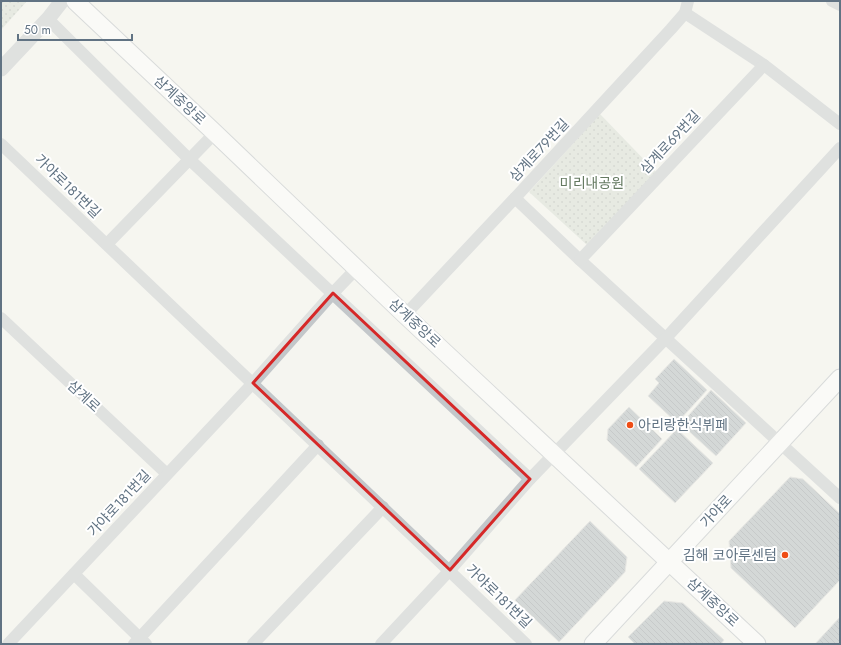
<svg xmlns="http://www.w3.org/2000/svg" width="841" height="645" font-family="Jost,'Noto Sans KR',sans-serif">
  <defs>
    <pattern id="grass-dots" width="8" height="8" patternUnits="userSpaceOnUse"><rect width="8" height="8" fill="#d5dcd1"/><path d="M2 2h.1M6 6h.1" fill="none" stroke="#b0b7af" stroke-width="1.8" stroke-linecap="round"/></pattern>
    <pattern id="building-back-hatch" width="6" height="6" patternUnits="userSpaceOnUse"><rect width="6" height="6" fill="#acb3b9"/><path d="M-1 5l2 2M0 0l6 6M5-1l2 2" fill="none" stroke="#8f969c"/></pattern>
  </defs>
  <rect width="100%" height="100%" fill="#f5f5f0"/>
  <g fill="url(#grass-dots)">
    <path d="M 1,1 L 27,1 L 1,30 Z"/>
    <path d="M 600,114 L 657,173 L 587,245 L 529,192 Z"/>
  </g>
  <g fill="url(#building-back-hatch)" stroke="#d6d6d3">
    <path d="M 674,359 L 707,390 L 677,423 L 648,396 L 659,383 L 655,379 Z"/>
    <path d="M 711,390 L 746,423 L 716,456 L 681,424 Z"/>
    <path d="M 629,407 L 662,439 L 636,467 L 607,440 L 608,429 Z"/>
    <path d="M 677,429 L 713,463 L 675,503 L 639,469 Z"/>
    <path d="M 790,477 L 803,479 L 840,514 L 840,580 L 795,628 L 731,568 L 729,541 Z"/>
    <path d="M 590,521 L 627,557 L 625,572 L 559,642 L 515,600 Z"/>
    <path d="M 664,601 L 683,603 L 724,640 L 721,644 L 635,644 L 628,637 Z"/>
    <path d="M 840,617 L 840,644 L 815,644 Z"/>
  </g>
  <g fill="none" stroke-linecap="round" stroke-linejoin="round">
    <defs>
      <g id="secondary">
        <path d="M 75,1 L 215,133 L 405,315 L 757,644"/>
        <path d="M 593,644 L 840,378"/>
      </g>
    </defs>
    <use href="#secondary" stroke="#b5babf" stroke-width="19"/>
    <g stroke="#c3c7ca" stroke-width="12">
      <path d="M 832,1 L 840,5"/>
      <path d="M 685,13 L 764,65 L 840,124"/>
      <path d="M 48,19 L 189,159 L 530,479"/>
      <path d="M 1,144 L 526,644"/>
      <path d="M 515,198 L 580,260 L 840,498"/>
      <path d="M 107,244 L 215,133"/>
      <path d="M 580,260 L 764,65"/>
      <path d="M 405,315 L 515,198 L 671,29 L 685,13 L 688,1"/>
      <path d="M 1,318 L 167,474"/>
      <path d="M 74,574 L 146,644"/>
      <path d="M 8,644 L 253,383 L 333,293 L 357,268"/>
      <path d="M 134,644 L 318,445"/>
      <path d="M 253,644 L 383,507"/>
      <path d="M 381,644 L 450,570 L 530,479 L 666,338 L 840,148"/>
    </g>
    <path stroke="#c3c7ca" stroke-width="15" d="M 1,69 L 48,19 L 62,1"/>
    <use href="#secondary" stroke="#fff" stroke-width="17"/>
  </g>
  <path d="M0 0H841V645H0ZM 333,293 L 530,479 L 450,570 L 253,383 Z" fill="#f5f5f0" fill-opacity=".55" fill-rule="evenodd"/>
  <path fill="none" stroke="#d62828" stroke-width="3" stroke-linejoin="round" d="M 333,293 L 530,479 L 450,570 L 253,383 Z"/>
  <g fill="#ef4d16" stroke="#fff" stroke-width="1.5">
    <circle cx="630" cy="425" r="4"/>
    <circle cx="785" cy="555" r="4"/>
  </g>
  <g text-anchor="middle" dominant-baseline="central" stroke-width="4" stroke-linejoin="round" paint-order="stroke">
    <g font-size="14" fill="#617383" stroke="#fff">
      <text transform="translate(180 100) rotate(43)">삼계중앙로</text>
      <text transform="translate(670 142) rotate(-47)">삼계로69번길</text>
      <text transform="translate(539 150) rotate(-47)">삼계로79번길</text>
      <text transform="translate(68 186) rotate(44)">가야로181번길</text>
      <text transform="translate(415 323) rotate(43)">삼계중앙로</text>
      <text transform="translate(84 396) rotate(43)">삼계로</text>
      <text transform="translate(119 503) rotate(-47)">가야로181번길</text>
      <text transform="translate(716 511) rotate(-47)">가야로</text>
      <text transform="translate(499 596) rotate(44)">가야로181번길</text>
      <text transform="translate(713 602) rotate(43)">삼계중앙로</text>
    </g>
    <g font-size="14" fill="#657a61" stroke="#fff">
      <text x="592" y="183">미리내공원</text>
    </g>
    <g font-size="14" fill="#617383" stroke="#fff" text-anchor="start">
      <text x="638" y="425">아리랑한식뷔페</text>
      <text x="777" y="555" text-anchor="end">김해 코아루센텀</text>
    </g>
  </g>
  <rect width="841" height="645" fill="none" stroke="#617383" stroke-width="4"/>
  <path d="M18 34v6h114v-6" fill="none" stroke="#617383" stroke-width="2"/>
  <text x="24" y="34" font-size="12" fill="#617383" stroke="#ffffff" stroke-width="3" paint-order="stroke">50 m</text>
</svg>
